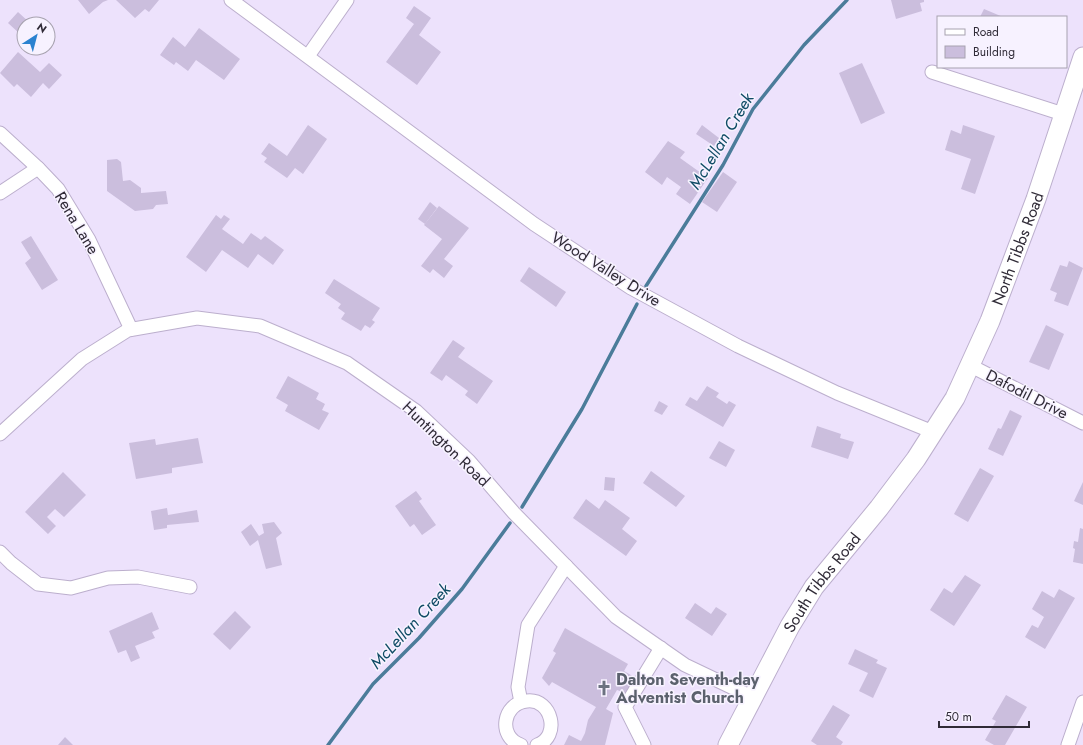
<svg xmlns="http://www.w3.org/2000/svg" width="1083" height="745" font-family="Jost,sans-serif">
  <rect width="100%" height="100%" fill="#ede2fc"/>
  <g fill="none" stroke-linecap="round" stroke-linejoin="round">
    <g stroke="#4b7c9a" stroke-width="3.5">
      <path d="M 646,286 L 723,165 L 753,109 L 804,45 L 847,0"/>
      <path d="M 522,507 L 582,409 L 637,304"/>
      <path d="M 328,745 L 373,684 L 419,638 L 462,589 L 510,523"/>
    </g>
  </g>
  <g fill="#cbbedd">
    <path d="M 78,0 L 108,0 L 103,2 L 89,14 Z"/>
    <path d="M 116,0 L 159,0 L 149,12 L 145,9 L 135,18 Z"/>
    <path d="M 891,0 L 924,0 L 924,2 L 920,3 L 922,11 L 896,19 Z"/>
    <path d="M 414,6 L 431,18 L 419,35 L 441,52 L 417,85 L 386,62 L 414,24 L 406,18 Z"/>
    <path d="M 984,9 L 1003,17 L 980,17 Z"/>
    <path d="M 18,12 L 30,23 L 24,24 L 24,29 L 20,34 L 8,23 Z"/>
    <path d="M 199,28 L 240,59 L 224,80 L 196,60 L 188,71 L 176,62 L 174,65 L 160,55 L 173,37 L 185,47 Z"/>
    <path d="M 18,52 L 40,72 L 49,63 L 62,75 L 49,89 L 43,83 L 31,97 L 17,84 L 14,87 L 0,73 Z"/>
    <path d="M 862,63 L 885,113 L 861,124 L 839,73 Z"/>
    <path d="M 308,125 L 327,139 L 303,174 L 295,168 L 287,178 L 264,162 L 267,158 L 261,154 L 269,143 L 287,156 Z"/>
    <path d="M 702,125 L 719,138 L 714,146 L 696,134 Z"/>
    <path d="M 963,125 L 995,136 L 975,194 L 961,189 L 971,159 L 945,150 L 951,130 L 961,134 Z"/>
    <path d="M 668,141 L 685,152 L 680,158 L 708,178 L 690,204 L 676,194 L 681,187 L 667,177 L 662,185 L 645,172 Z"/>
    <path d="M 117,159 L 121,162 L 123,181 L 130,180 L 141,188 L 141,193 L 166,191 L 168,204 L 156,205 L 153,209 L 135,211 L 107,191 L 107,160 Z"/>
    <path d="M 723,172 L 737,182 L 717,212 L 702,202 Z"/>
    <path d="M 430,202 L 437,208 L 425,224 L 418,219 Z"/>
    <path d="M 439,206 L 469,228 L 444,259 L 453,266 L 444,278 L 433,269 L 430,273 L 421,266 L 442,239 L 424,225 Z"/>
    <path d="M 216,215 L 221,219 L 224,215 L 230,219 L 222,229 L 243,244 L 251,233 L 261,240 L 265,236 L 284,250 L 273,265 L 258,254 L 248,268 L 222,250 L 206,272 L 186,257 Z"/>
    <path d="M 31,236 L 58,280 L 42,290 L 25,263 L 31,258 L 21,242 Z"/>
    <path d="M 1069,261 L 1083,268 L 1068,306 L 1054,301 L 1057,293 L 1050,290 L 1060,265 L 1067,267 Z"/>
    <path d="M 529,267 L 566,292 L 556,307 L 520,281 Z"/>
    <path d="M 334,279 L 380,308 L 372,320 L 375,322 L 370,328 L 365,325 L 361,331 L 341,319 L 345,313 L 338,308 L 341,304 L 325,293 Z"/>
    <path d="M 1046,325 L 1064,334 L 1049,370 L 1029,362 Z"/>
    <path d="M 453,340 L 465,348 L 458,357 L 493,381 L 477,404 L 465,395 L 468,391 L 446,375 L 442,381 L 430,373 Z"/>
    <path d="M 288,376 L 319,393 L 316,399 L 325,404 L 322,410 L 329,413 L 319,430 L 285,411 L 288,405 L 276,398 Z"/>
    <path d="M 707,386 L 719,393 L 716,397 L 727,404 L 729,401 L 736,405 L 723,427 L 685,405 L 690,397 L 697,401 Z"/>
    <path d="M 659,401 L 668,406 L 662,415 L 654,411 Z"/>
    <path d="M 1010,410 L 1022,416 L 1003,456 L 988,449 L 998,428 L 1001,429 Z"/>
    <path d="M 817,426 L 841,434 L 840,438 L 854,442 L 848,459 L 811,447 Z"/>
    <path d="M 198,438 L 203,463 L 172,468 L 172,473 L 136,479 L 129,443 L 155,439 L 156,445 Z"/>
    <path d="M 719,441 L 735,450 L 726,467 L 709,458 Z"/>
    <path d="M 980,468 L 994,476 L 968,522 L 954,514 Z"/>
    <path d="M 651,471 L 685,496 L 676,507 L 643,483 Z"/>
    <path d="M 63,472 L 86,495 L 64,517 L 55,509 L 47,517 L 56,526 L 48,534 L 25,512 Z"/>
    <path d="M 605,477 L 615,478 L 614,491 L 604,490 Z"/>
    <path d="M 1083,482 L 1083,505 L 1074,501 Z"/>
    <path d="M 416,491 L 422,499 L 419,501 L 436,525 L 422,535 L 414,524 L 410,527 L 395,506 Z"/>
    <path d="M 586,499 L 599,509 L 605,500 L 630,518 L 622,529 L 637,541 L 626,556 L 573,518 Z"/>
    <path d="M 167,508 L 168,515 L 197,510 L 199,522 L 167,525 L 167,528 L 154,530 L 151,511 Z"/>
    <path d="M 274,522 L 282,533 L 276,538 L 282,565 L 266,569 L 258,540 L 250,546 L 241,532 L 251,524 L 259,536 L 264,533 L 262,524 Z"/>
    <path d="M 1080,528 L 1083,529 L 1083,564 L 1073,562 L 1075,549 L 1073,548 L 1074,541 L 1078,542 Z"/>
    <path d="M 965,575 L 981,585 L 954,626 L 930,610 L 944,588 L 952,593 Z"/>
    <path d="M 1059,589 L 1075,598 L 1045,649 L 1025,637 L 1032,625 L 1038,628 L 1044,617 L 1032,609 L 1042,591 L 1054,598 Z"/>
    <path d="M 695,603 L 711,614 L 716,607 L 727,614 L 712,636 L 685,618 Z"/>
    <path d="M 235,611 L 251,627 L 230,650 L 213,634 Z"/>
    <path d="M 152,612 L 159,629 L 152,632 L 155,638 L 135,646 L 140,658 L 131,662 L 126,650 L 118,653 L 109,631 Z"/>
    <path d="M 565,628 L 628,664 L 624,671 L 646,684 L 639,698 L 617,690 L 606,709 L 613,713 L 605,745 L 564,745 L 569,735 L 581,741 L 585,733 L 588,720 L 596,707 L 552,682 L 549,686 L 542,678 L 556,653 L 553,651 Z"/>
    <path d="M 855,649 L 878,660 L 876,663 L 887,668 L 873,698 L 859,691 L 868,673 L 848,664 Z"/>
    <path d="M 1006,695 L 1027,707 L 1005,745 L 994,745 L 985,740 L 996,721 L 992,719 Z"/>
    <path d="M 833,705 L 850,715 L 836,737 L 843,742 L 841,745 L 817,745 L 811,741 Z"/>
    <path d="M 65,737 L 73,745 L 58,745 Z"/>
  </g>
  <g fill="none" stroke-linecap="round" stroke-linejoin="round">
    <defs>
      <g id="street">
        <path d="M 231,0 L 534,224 L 631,288 L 738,346 L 837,393 L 933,432"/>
        <path d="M 308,56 L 347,0"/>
        <path d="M 932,72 L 1063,114"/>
        <path d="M 0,133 L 38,168 L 58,189 L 89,240 L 131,329"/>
        <path d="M 0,193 L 38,168"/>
        <path d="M 971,366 L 1083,423"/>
        <path d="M 0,434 L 82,359 L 128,330 L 197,318 L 260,326 L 347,363 L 416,411 L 469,461 L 514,513 L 616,617 L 685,665 L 752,697"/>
        <path d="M 0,552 L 11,563 L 38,584 L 71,588 L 108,578 L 138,577 L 190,587"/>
        <path d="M 521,702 L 518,687 L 528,625 L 566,566"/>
        <path d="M 521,745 C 497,737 503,703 527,701 C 552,698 561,737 537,745"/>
        <path d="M 644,745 L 625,707 L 661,648"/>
        <path d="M 1068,745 L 1083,702"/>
      </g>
      <g id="secondary">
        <path id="s1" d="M 728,745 L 790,626 L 814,587 L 879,508 L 916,459 L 955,398 L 990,321 L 1036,199 L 1083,57"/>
      </g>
    </defs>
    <use href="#street" stroke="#bcafcd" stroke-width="15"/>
    <use href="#secondary" stroke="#bcafcd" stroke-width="21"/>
    <use href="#street" stroke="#fff" stroke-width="13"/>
    <use href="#secondary" stroke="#fff" stroke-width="19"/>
  </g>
  <defs>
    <symbol id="church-bare" viewBox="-9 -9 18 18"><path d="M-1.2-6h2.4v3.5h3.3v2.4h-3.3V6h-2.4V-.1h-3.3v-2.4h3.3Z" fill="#6b7280" stroke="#f7f2ff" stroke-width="2.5" paint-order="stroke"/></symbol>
  </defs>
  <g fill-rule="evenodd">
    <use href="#church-bare" x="593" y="677" width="22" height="22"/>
  </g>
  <g text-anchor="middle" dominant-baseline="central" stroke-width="3" stroke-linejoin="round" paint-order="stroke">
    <g font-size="16" fill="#302b37" stroke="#f7f2ff">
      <text transform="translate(77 223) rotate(59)">Rena Lane</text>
      <text stroke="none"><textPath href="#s1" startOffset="578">North Tibbs Road</textPath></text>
      <text transform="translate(606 269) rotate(32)">Wood Valley Drive</text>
      <text transform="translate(1027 394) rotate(27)">Dafodil Drive</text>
      <text transform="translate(446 444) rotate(44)">Huntington Road</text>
      <text stroke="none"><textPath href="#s1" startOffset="188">South Tibbs Road</textPath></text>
    </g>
    <g font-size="16" font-weight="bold" fill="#5b616d" stroke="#f7f2ff" text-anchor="start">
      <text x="616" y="679">Dalton Seventh-day<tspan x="616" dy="18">Adventist Church</tspan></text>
    </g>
    <g font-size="17" font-style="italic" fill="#104c66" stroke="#f7f2ff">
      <text transform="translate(721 141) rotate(-59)">McLellan Creek</text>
      <text transform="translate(410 626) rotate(-47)">McLellan Creek</text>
    </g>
  </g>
  <rect x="937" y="16" width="130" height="52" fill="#f7f2ff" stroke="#a7a2af"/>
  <rect x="945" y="29" width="20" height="6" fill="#ffffff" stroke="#a7a2af"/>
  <text x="973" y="36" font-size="12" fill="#302b37">Road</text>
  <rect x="945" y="46" width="20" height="12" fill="#cbbedd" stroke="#a7a2af"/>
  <text x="973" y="56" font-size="12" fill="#302b37">Building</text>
  <g transform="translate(36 36) rotate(36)"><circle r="19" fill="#f7f2ff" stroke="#a7a2af"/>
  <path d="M0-3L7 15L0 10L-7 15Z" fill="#2b82d0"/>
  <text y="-6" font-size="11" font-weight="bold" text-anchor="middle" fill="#302b37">N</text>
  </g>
  <path d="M939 721v6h90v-6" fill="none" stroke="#302b37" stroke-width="2"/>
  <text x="945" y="721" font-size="12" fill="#302b37" stroke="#f7f2ff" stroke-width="3" paint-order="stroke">50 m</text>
</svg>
